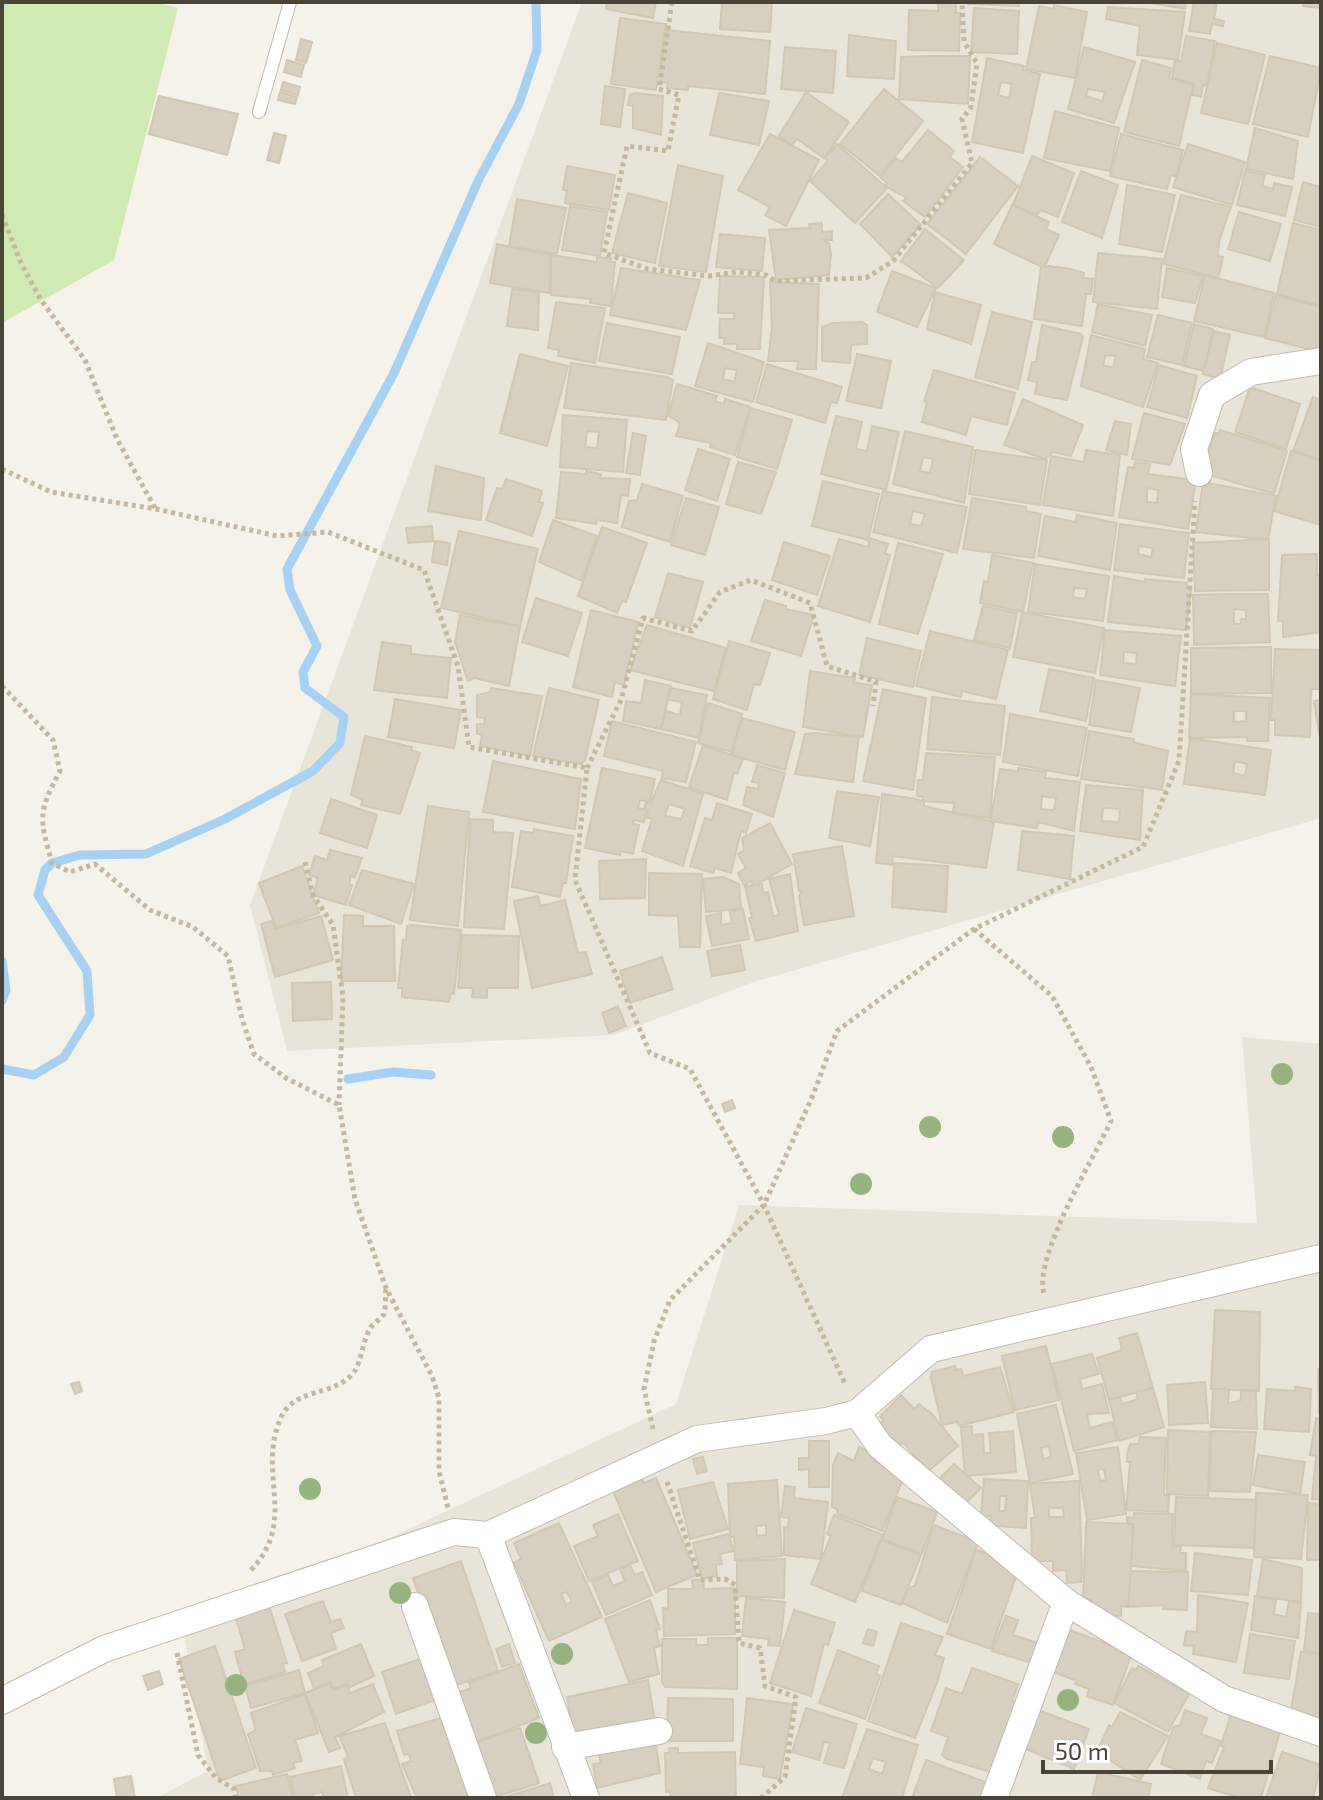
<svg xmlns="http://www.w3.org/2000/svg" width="1323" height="1800" font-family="'Exo 2',sans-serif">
  <rect width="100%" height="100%" fill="#f5f2ea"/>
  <g fill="#e9e4d8">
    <path d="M 582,2 L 1321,2 L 1321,818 L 754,982 L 614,1035 L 287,1051 L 250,905 Z"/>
    <path d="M 1242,1037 L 1321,1044 L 1321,1798 L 156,1798 L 208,1771 L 184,1634 L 676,1404 L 739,1205 L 1257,1223 Z"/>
  </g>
  <path fill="#cfeab3" d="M 2,2 L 156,2 L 178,8 L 114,260 L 2,323 Z"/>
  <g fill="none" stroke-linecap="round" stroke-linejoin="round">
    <g stroke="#a6d1f3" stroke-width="9">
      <path d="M 2,961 L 6,990 L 2,1001"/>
      <path d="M 2,1069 L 34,1075 L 64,1057 L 90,1015 L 87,971 L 38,895 L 45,870 L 52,863 L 80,855 L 146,854 L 225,819 L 313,771 L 340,743 L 344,717 L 305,688 L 303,672 L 317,646 L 290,590 L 287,569 L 394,373 L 478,181 L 519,104 L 537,50 L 536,2"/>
      <path d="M 348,1079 L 393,1072 L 431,1075"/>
    </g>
  </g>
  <g fill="#d7cfbf" stroke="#d2c7b2" stroke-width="2" fill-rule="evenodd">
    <path d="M 607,2 L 656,2 L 653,18 L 606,9 Z"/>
    <path d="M 722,2 L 772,2 L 770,32 L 720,29 Z"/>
    <path d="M 938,2 L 956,2 L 956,13 L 960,13 L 959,51 L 908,50 L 909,10 L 938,11 Z"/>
    <path d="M 968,2 L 1019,2 L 1019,6 L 968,4 Z"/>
    <path d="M 1146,2 L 1186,2 L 1185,9 Z"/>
    <path d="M 1194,2 L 1217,2 L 1214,19 L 1224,21 L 1223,26 L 1212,24 L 1210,34 L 1189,31 Z"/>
    <path d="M 1303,2 L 1321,2 L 1321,8 L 1303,6 Z"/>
    <path d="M 1054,5 L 1087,12 L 1075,78 L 1026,69 L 1039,6 L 1054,9 Z"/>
    <path d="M 1108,7 L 1185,12 L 1178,60 L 1137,55 L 1140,26 L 1106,19 Z"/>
    <path d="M 974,8 L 1019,11 L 1017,54 L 971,52 Z"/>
    <path d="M 620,18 L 666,24 L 656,90 L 611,84 Z"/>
    <path d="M 666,30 L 770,41 L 765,94 L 688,86 L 688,90 L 667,88 L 668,83 L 660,82 Z"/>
    <path d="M 849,35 L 896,41 L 894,79 L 847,76 Z"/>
    <path d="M 1186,36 L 1215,41 L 1207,86 L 1203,85 L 1201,97 L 1192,95 L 1194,83 L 1172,78 L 1175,60 L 1181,62 Z"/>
    <path d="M 301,39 L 312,42 L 306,63 L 296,60 Z"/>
    <path d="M 1217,43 L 1265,55 L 1248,124 L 1201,113 Z"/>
    <path d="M 785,47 L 836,51 L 833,93 L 781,89 Z"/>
    <path d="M 1084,47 L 1135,62 L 1114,123 L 1068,109 ZM 1088,89 L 1105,92 L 1102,101 L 1086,96 Z"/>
    <path d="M 930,56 L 970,56 L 968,104 L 899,99 L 901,57 Z"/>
    <path d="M 1270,56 L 1321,68 L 1308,137 L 1253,124 Z"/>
    <path d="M 987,58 L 1024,66 L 1023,70 L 1040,74 L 1023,153 L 972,142 ZM 1001,82 L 1012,84 L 1009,98 L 998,95 Z"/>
    <path d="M 287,60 L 304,65 L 301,77 L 284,72 Z"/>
    <path d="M 1142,60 L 1171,68 L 1169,78 L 1193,85 L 1179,146 L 1124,132 Z"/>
    <path d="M 283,82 L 300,87 L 298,95 L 281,90 Z"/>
    <path d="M 605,86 L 625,89 L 620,127 L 601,124 Z"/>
    <path d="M 884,89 L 923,121 L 880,176 L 840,144 Z"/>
    <path d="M 280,92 L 297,97 L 295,104 L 278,100 Z"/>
    <path d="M 806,92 L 849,122 L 824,158 L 797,139 L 792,145 L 779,136 Z"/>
    <path d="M 635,93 L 663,96 L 661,135 L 633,128 L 633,106 L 628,105 L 630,95 Z"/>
    <path d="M 719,93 L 769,101 L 759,145 L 710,135 Z"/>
    <path d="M 159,96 L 238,114 L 227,155 L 149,134 Z"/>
    <path d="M 1055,111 L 1119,128 L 1110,171 L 1044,158 Z"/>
    <path d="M 1255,128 L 1298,141 L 1293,179 L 1246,169 Z"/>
    <path d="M 928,130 L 954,151 L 950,157 L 963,167 L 925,217 L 903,201 L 907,198 L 885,186 L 887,183 L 881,178 L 896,158 L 902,162 Z"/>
    <path d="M 274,133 L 286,136 L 279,163 L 267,160 Z"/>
    <path d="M 770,134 L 819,160 L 786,226 L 765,215 L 770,207 L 738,190 Z"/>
    <path d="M 1121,134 L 1183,150 L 1176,176 L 1171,175 L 1167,189 L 1110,176 Z"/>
    <path d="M 837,144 L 887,188 L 855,223 L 810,181 L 828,161 L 825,158 Z"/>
    <path d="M 1188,144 L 1245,162 L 1232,205 L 1173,187 Z"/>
    <path d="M 1032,156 L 1074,173 L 1058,217 L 1040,210 L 1037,215 L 1013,205 Z"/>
    <path d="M 980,157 L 1018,186 L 966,254 L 927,224 Z"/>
    <path d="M 678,165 L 723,176 L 706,272 L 659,266 Z"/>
    <path d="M 567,166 L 615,175 L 609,210 L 565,203 L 567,191 L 563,190 Z"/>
    <path d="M 1081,171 L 1118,185 L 1102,238 L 1062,222 Z"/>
    <path d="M 1245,171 L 1265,175 L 1262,186 L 1273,189 L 1274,183 L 1292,187 L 1285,216 L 1237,205 Z"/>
    <path d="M 1303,182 L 1321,187 L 1321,227 L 1294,220 Z"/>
    <path d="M 1127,185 L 1175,195 L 1162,252 L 1119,244 Z"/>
    <path d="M 628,193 L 667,203 L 655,263 L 612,253 Z"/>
    <path d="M 888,194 L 921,225 L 892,257 L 860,224 Z"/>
    <path d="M 1181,195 L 1231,207 L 1219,241 L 1218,256 L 1223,257 L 1218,278 L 1163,264 Z"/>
    <path d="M 517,199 L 566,208 L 557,254 L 509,246 Z"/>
    <path d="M 1012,205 L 1049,222 L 1046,229 L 1059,235 L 1046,264 L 1040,266 L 994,244 Z"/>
    <path d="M 570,206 L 607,212 L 600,256 L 562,250 Z"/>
    <path d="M 1239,212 L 1281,224 L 1270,261 L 1228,249 Z"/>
    <path d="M 822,223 L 822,232 L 832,231 L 832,240 L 823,240 L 829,243 L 831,254 L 829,275 L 776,280 L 769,230 L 810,228 L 809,224 Z"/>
    <path d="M 1293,223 L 1321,230 L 1321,306 L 1277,294 Z"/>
    <path d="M 925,229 L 964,260 L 938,288 L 901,261 Z"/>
    <path d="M 720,234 L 765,238 L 762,271 L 716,267 Z"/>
    <path d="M 497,244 L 551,255 L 549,293 L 490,283 Z"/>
    <path d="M 1098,253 L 1162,259 L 1157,309 L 1093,302 Z"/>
    <path d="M 551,255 L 597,262 L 597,257 L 611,258 L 610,262 L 615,262 L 611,306 L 590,303 L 591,299 L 551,295 Z"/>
    <path d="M 1048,266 L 1071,269 L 1084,273 L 1083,278 L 1093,279 L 1091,294 L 1086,294 L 1082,326 L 1034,319 L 1041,267 Z"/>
    <path d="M 621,268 L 700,280 L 686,330 L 610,315 Z"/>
    <path d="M 1167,268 L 1203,276 L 1195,303 L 1162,297 Z"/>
    <path d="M 892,271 L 936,288 L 917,327 L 877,312 Z"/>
    <path d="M 1205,275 L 1274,293 L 1264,337 L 1194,321 Z"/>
    <path d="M 720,276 L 764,277 L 760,349 L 737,349 L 737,344 L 724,344 L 724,338 L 719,338 L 720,319 L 734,319 L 734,313 L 718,313 Z"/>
    <path d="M 770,282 L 819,284 L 816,369 L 797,369 L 798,361 L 768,361 L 772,327 Z"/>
    <path d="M 512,289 L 539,292 L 538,330 L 507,326 Z"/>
    <path d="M 935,292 L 981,305 L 971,344 L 927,329 Z"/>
    <path d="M 1276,295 L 1321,307 L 1321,352 L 1265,338 Z"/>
    <path d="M 556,302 L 605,308 L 595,363 L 558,356 L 559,350 L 548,348 Z"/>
    <path d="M 1098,304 L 1152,315 L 1145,346 L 1092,332 Z"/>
    <path d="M 992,312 L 1032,322 L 1018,389 L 975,377 Z"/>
    <path d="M 1158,315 L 1192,323 L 1182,365 L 1147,357 Z"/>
    <path d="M 862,322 L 867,325 L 867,344 L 851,345 L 850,363 L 822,361 L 822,327 L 833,323 Z"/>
    <path d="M 607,323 L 680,337 L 672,374 L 599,361 Z"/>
    <path d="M 1194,324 L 1213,329 L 1204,371 L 1184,366 Z"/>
    <path d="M 1042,325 L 1081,334 L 1083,337 L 1067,400 L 1035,394 L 1037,382 L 1028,380 L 1032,362 L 1036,362 Z"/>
    <path d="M 1214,331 L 1230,335 L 1220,379 L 1203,374 Z"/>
    <path d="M 1091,335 L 1145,349 L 1143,359 L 1158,363 L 1143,407 L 1081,386 ZM 1110,355 L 1116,356 L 1113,368 L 1103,365 L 1105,356 Z"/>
    <path d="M 708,343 L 764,362 L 753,402 L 695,386 ZM 725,368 L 737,370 L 734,382 L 723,379 Z"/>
    <path d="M 520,354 L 568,366 L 547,446 L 500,433 Z"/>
    <path d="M 857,354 L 891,361 L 881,408 L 846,401 Z"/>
    <path d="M 571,363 L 667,377 L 673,380 L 666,420 L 564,408 Z"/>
    <path d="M 767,364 L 842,387 L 837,403 L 831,402 L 825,423 L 756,402 Z"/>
    <path d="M 1159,365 L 1197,376 L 1187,418 L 1147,407 Z"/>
    <path d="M 934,370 L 1015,393 L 1007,425 L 971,416 L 966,435 L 922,422 L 927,402 L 924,401 Z"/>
    <path d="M 677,384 L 717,396 L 715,401 L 724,404 L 725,399 L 750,407 L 735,455 L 710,447 L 711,443 L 676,436 L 680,423 L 668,415 Z"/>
    <path d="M 1250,387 L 1300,404 L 1286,449 L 1235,432 Z"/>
    <path d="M 1313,397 L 1321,400 L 1321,459 L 1293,451 Z"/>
    <path d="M 1023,399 L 1083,425 L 1071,456 L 1053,452 L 1045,459 L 1004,445 Z"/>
    <path d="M 751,408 L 792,420 L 777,469 L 737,457 Z"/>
    <path d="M 1144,413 L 1185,424 L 1170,465 L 1132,459 Z"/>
    <path d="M 563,415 L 627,420 L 623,472 L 560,467 ZM 587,431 L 599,432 L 597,448 L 585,447 Z"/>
    <path d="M 836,416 L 862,422 L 856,449 L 867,451 L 872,426 L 899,432 L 886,490 L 821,474 Z"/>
    <path d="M 1115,421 L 1131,424 L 1127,455 L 1106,450 Z"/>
    <path d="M 1220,430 L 1287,451 L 1274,494 L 1206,474 L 1203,469 L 1215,433 L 1218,434 Z"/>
    <path d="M 905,431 L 973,447 L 964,503 L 893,484 ZM 923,457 L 933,459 L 930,473 L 920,471 Z"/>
    <path d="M 633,433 L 646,436 L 640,475 L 626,473 Z"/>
    <path d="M 698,449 L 730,459 L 717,501 L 685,490 Z"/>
    <path d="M 975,450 L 1047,460 L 1040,505 L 969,494 Z"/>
    <path d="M 1086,450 L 1120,455 L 1113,516 L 1043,505 L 1051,456 L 1084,462 Z"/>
    <path d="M 1291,451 L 1321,461 L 1321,525 L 1274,511 Z"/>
    <path d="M 738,462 L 776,472 L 761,514 L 726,504 Z"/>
    <path d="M 1135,462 L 1150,464 L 1148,474 L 1196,480 L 1188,529 L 1119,517 L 1128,467 L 1134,468 ZM 1147,488 L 1158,490 L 1157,503 L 1147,502 Z"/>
    <path d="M 436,466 L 484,478 L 481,520 L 428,511 Z"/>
    <path d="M 586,471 L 601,474 L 600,478 L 630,479 L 628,496 L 621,495 L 617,523 L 597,520 L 596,524 L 556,518 L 561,472 L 586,474 Z"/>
    <path d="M 506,479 L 542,491 L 539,502 L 543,503 L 532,536 L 486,520 L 497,488 L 502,489 Z"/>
    <path d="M 823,481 L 879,494 L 868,540 L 812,526 Z"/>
    <path d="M 1203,482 L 1276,496 L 1268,540 L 1196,532 Z"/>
    <path d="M 642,484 L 683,496 L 670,542 L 622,527 L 629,501 L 637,500 Z"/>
    <path d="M 883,491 L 967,507 L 957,553 L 873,532 ZM 913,511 L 925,514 L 921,526 L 910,524 Z"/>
    <path d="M 686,498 L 719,507 L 705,555 L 671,545 Z"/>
    <path d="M 972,498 L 1026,507 L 1026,511 L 1041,514 L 1034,558 L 963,549 Z"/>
    <path d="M 1077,515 L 1117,523 L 1110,570 L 1038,556 L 1045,516 L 1076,522 Z"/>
    <path d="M 553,520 L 597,536 L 582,581 L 539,562 Z"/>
    <path d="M 1120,524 L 1189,533 L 1184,578 L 1114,570 ZM 1139,546 L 1153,548 L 1151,557 L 1138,554 Z"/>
    <path d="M 432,526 L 433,541 L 408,543 L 406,528 Z"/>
    <path d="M 602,527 L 647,543 L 626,602 L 622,601 L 617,613 L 578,596 Z"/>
    <path d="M 459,531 L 538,549 L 520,626 L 441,608 Z"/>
    <path d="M 870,538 L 888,544 L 885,553 L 890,555 L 870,622 L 818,606 L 839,539 L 868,547 Z"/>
    <path d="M 1269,539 L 1269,590 L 1195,591 L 1193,543 Z"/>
    <path d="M 435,541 L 450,543 L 447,565 L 432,562 Z"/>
    <path d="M 784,542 L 830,556 L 817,595 L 772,580 Z"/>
    <path d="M 898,543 L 943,554 L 918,634 L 879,624 Z"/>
    <path d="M 1317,554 L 1317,575 L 1321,575 L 1321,632 L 1283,637 L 1283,621 L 1278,621 L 1282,555 Z"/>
    <path d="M 992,555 L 1033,563 L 1023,612 L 980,603 L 984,581 L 988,582 Z"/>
    <path d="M 1035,564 L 1109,576 L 1103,621 L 1028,612 ZM 1074,588 L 1087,589 L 1085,599 L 1073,597 Z"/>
    <path d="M 668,573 L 703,582 L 690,628 L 655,617 Z"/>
    <path d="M 1114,576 L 1145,582 L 1145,579 L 1187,583 L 1186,588 L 1191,589 L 1186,630 L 1108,622 Z"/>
    <path d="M 1234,594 L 1268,594 L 1270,642 L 1194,645 L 1193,595 ZM 1234,609 L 1246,610 L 1246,619 L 1241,619 L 1241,624 L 1234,624 Z"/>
    <path d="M 536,598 L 582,613 L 568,656 L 522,642 Z"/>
    <path d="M 765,600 L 786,606 L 786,609 L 814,615 L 801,656 L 751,641 Z"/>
    <path d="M 983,606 L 1017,613 L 1010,648 L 974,640 Z"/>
    <path d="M 591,610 L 638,622 L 624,685 L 615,682 L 612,697 L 573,687 Z"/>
    <path d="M 1022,612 L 1104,628 L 1095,673 L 1013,657 Z"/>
    <path d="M 460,615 L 520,627 L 509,686 L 474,678 L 468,681 L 455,642 Z"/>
    <path d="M 647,625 L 726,648 L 714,691 L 630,670 Z"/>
    <path d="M 1105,630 L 1181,636 L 1175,686 L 1100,675 ZM 1124,652 L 1137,653 L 1136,664 L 1123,663 Z"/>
    <path d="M 930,631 L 1008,650 L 996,699 L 962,691 L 961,697 L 916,686 Z"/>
    <path d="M 867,638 L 921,651 L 913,687 L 859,675 Z"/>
    <path d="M 729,641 L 770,653 L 760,685 L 754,684 L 747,710 L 713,699 Z"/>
    <path d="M 382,642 L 411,646 L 411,654 L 451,658 L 447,698 L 374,690 Z"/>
    <path d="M 1271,647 L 1271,693 L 1191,694 L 1191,648 Z"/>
    <path d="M 1275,649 L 1321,650 L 1320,689 L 1311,689 L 1310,737 L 1275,735 L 1275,720 L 1271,720 Z"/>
    <path d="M 1049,669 L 1094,678 L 1086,721 L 1040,711 Z"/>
    <path d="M 810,671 L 855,678 L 854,683 L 872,685 L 863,737 L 803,727 Z"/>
    <path d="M 645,680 L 671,686 L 661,729 L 623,721 L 626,701 L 641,703 Z"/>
    <path d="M 1096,680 L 1140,688 L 1131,732 L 1089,725 Z"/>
    <path d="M 491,688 L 542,696 L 530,756 L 480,746 L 482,735 L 477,734 L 477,724 L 484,724 L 485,718 L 477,717 L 477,695 L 490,692 Z"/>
    <path d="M 549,688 L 599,700 L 585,760 L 581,764 L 533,756 Z"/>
    <path d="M 671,688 L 707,695 L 699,738 L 661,729 L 666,711 L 680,715 L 682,702 L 668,700 Z"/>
    <path d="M 883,689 L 926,698 L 913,790 L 863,781 Z"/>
    <path d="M 1191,694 L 1270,698 L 1268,741 L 1247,741 L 1247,737 L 1189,738 ZM 1234,711 L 1246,711 L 1246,721 L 1234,722 Z"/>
    <path d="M 932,697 L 1005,706 L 1000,755 L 927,749 Z"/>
    <path d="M 395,699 L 461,710 L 454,748 L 388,737 Z"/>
    <path d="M 1321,700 L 1321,745 L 1314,701 Z"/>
    <path d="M 708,703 L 742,714 L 732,752 L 698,743 Z"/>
    <path d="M 1010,714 L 1087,728 L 1078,776 L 1003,762 Z"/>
    <path d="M 742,718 L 795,732 L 785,770 L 731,755 Z"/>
    <path d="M 612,721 L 696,742 L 686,782 L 662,778 L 663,771 L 604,756 Z"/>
    <path d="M 1089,731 L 1134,739 L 1133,742 L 1168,751 L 1162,790 L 1081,779 Z"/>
    <path d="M 816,733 L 859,737 L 853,782 L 795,774 L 805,734 Z"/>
    <path d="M 365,736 L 412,747 L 411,750 L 420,753 L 400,814 L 361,805 L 363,800 L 351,795 Z"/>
    <path d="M 1190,738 L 1271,750 L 1265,795 L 1184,784 ZM 1235,761 L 1247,764 L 1245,776 L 1233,773 Z"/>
    <path d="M 703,745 L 743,759 L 737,774 L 734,773 L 727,800 L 689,787 Z"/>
    <path d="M 926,753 L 995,757 L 990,818 L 953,813 L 954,803 L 923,801 L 923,797 L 917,796 L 918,780 L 923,780 Z"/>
    <path d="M 493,761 L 581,779 L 575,829 L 483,812 Z"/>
    <path d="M 757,765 L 785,773 L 773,817 L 743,805 L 747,787 L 758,789 L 759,783 L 752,782 Z"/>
    <path d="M 602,768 L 655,779 L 650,802 L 640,800 L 638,808 L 647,810 L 644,822 L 634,820 L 633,824 L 639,825 L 633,854 L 621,851 L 620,855 L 585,848 Z"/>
    <path d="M 1018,768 L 1046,772 L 1045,778 L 1080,782 L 1074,831 L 1038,822 L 1037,828 L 990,821 L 1000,769 L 1018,771 ZM 1042,796 L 1056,798 L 1054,810 L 1041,809 Z"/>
    <path d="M 661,780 L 703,794 L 683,866 L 642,851 L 652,819 L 646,817 L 648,810 L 644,809 L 646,802 L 651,803 ZM 669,804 L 685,809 L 681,819 L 665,816 Z"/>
    <path d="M 1086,785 L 1143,790 L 1140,840 L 1080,831 ZM 1103,808 L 1120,809 L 1119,822 L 1102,821 Z"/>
    <path d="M 837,791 L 879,797 L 870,846 L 829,838 Z"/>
    <path d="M 882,794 L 911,798 L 924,801 L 924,806 L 994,822 L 986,868 L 893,856 L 892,865 L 876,863 Z"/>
    <path d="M 331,799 L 377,815 L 367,848 L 320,833 Z"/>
    <path d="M 717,803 L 752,814 L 746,833 L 741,831 L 731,873 L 715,868 L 713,873 L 690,866 L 705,818 L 712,820 Z"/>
    <path d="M 428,806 L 469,812 L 458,926 L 410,920 Z"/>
    <path d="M 470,819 L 493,820 L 493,832 L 513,833 L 504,929 L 464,927 Z"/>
    <path d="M 770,823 L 792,864 L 754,886 L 751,881 L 744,885 L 738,873 L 746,868 L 738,854 L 744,850 L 742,838 Z"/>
    <path d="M 534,829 L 573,836 L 566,883 L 563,883 L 560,897 L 512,887 L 521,831 L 533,833 Z"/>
    <path d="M 1022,831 L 1074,836 L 1070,879 L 1018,870 Z"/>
    <path d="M 842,846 L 854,916 L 804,925 L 799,896 L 802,891 L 799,891 L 793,854 Z"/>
    <path d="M 330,850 L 362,858 L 355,877 L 351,876 L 349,884 L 352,885 L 346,905 L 313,895 L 318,878 L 309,875 L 315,856 L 327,860 Z"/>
    <path d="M 646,859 L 645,898 L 600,899 L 599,861 Z"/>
    <path d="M 894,863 L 948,866 L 946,912 L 892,907 Z"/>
    <path d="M 302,866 L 319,913 L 276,928 L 259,883 Z"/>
    <path d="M 362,870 L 414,884 L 401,924 L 349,905 Z"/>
    <path d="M 649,873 L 702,874 L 700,947 L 680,947 L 678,916 L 649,915 Z"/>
    <path d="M 790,874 L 798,931 L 756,941 L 749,918 L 752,918 L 745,886 L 762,884 L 763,893 L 768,892 L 773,916 L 779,915 L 769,879 Z"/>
    <path d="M 723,877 L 739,884 L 741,909 L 706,912 L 703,879 Z"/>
    <path d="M 538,896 L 540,906 L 565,900 L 578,953 L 586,952 L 592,974 L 532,988 L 514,901 Z"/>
    <path d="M 743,909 L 749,939 L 712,946 L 706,916 L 721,913 L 721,925 L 732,923 L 730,912 Z"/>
    <path d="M 344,915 L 363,916 L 363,926 L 394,926 L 395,981 L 341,981 Z"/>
    <path d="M 321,916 L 333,960 L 275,977 L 261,924 L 272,921 L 275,929 Z"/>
    <path d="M 412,925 L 461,930 L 454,994 L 451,993 L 449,1002 L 402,997 L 402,988 L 398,988 L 403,940 L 406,940 L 407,926 Z"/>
    <path d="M 462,935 L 519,936 L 518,988 L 487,988 L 487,998 L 472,997 L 473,988 L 458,988 Z"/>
    <path d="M 740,945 L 745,970 L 712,976 L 707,951 Z"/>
    <path d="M 662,957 L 673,989 L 630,1003 L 620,971 Z"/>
    <path d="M 331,982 L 332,1019 L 293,1021 L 292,983 Z"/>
    <path d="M 618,1006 L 626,1026 L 609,1033 L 602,1013 Z"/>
    <path d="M 732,1100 L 735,1108 L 725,1112 L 722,1104 Z"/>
    <path d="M 1215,1310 L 1260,1312 L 1259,1391 L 1211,1389 Z"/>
    <path d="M 1137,1333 L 1153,1388 L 1109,1400 L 1097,1358 L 1122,1350 L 1119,1338 Z"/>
    <path d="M 1046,1346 L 1059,1400 L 1015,1410 L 1002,1356 Z"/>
    <path d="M 1092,1354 L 1099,1374 L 1080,1379 L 1082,1389 L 1102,1384 L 1109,1413 L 1087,1414 L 1090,1428 L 1112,1422 L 1117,1440 L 1074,1451 L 1052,1364 Z"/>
    <path d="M 955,1366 L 956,1370 L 961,1369 L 963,1376 L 1000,1367 L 1014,1412 L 959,1426 L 957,1422 L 942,1425 L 931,1378 L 932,1372 Z"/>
    <path d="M 1321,1368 L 1321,1413 L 1319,1413 L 1318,1369 Z"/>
    <path d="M 79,1382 L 82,1391 L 75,1394 L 71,1384 Z"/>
    <path d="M 1205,1382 L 1208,1423 L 1169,1425 L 1167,1385 Z"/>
    <path d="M 1295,1387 L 1311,1389 L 1309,1432 L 1264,1429 L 1267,1389 L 1295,1391 Z"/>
    <path d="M 1153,1388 L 1164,1427 L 1119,1441 L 1109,1400 L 1120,1397 L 1122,1404 L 1138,1399 L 1136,1392 Z"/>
    <path d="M 1213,1389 L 1229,1389 L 1228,1404 L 1241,1400 L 1241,1390 L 1256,1391 L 1257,1429 L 1211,1427 Z"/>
    <path d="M 901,1395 L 914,1409 L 919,1404 L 932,1414 L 958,1446 L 927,1472 L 903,1442 L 900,1445 L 893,1438 L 887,1443 L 874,1430 L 884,1420 L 880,1417 Z"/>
    <path d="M 1056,1405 L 1073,1474 L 1030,1483 L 1017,1414 ZM 1049,1446 L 1051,1457 L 1043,1459 L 1041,1448 Z"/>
    <path d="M 1316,1418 L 1321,1419 L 1321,1500 L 1312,1499 L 1316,1456 L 1310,1455 Z"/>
    <path d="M 972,1426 L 972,1435 L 983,1434 L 984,1453 L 991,1453 L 989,1433 L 1013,1431 L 1016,1472 L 965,1476 L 961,1427 Z"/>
    <path d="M 1168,1430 L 1210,1432 L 1208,1496 L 1167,1494 Z"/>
    <path d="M 1212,1431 L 1256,1432 L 1250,1492 L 1209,1491 Z"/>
    <path d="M 1140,1437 L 1166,1438 L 1164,1495 L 1169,1496 L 1168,1512 L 1126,1510 L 1130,1462 L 1127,1462 L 1127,1454 L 1130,1444 L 1138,1444 Z"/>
    <path d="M 809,1441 L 829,1441 L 829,1487 L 809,1487 L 809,1469 L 799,1470 L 799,1458 L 809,1458 Z"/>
    <path d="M 859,1447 L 877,1454 L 874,1461 L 905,1474 L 882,1531 L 837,1514 L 838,1510 L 832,1507 L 833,1465 L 838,1453 L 854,1461 Z"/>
    <path d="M 1118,1447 L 1126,1514 L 1087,1520 L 1076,1453 ZM 1104,1469 L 1106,1480 L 1100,1481 L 1098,1470 Z"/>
    <path d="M 1258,1455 L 1305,1462 L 1300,1494 L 1253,1485 Z"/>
    <path d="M 703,1457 L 707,1471 L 697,1474 L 693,1459 Z"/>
    <path d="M 954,1464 L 981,1488 L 963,1506 L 937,1481 Z"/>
    <path d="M 656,1478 L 697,1575 L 656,1592 L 613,1491 L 642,1479 L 644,1483 Z"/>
    <path d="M 984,1479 L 1028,1481 L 1026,1528 L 997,1526 L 990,1524 L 991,1516 L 981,1516 ZM 1000,1496 L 1006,1496 L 1005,1511 L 999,1511 Z"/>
    <path d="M 777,1480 L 782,1556 L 735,1560 L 734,1537 L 730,1537 L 728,1484 ZM 766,1525 L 766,1535 L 757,1536 L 756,1526 Z"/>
    <path d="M 1077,1481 L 1079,1481 L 1082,1574 L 1081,1582 L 1067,1583 L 1066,1570 L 1053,1571 L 1053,1561 L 1032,1561 L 1031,1518 L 1035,1518 L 1030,1484 ZM 1049,1508 L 1063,1508 L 1064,1517 L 1049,1517 Z"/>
    <path d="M 713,1482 L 728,1529 L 690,1539 L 678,1490 Z"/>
    <path d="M 785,1486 L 795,1487 L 794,1498 L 828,1502 L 821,1559 L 784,1555 L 784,1527 L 788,1528 L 789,1518 L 781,1517 Z"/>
    <path d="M 1256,1493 L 1308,1495 L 1301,1559 L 1254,1557 Z"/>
    <path d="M 897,1497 L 937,1512 L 922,1554 L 882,1539 Z"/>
    <path d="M 1176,1497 L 1256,1500 L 1254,1548 L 1174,1545 Z"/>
    <path d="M 1308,1503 L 1321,1504 L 1321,1560 L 1307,1560 Z"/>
    <path d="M 1134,1513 L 1173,1514 L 1172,1546 L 1181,1547 L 1180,1553 L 1186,1553 L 1186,1571 L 1131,1566 L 1133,1524 L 1127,1523 L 1127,1517 L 1134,1518 Z"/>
    <path d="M 618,1514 L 638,1561 L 589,1581 L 574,1546 L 598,1536 L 593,1525 Z"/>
    <path d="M 834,1515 L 883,1535 L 855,1602 L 811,1584 L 831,1536 L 827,1534 Z"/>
    <path d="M 1086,1522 L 1133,1524 L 1130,1593 L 1128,1607 L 1121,1606 L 1121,1616 L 1091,1615 L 1091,1600 L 1083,1600 Z"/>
    <path d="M 559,1523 L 602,1617 L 549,1641 L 514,1563 L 521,1559 L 514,1543 ZM 567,1592 L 572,1602 L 566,1605 L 561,1594 Z"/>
    <path d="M 934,1525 L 978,1542 L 947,1623 L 902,1603 L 908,1589 L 915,1585 Z"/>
    <path d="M 729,1534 L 733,1551 L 720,1554 L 722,1564 L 716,1565 L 717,1576 L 702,1579 L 693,1543 Z"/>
    <path d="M 881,1540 L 921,1555 L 901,1605 L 862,1591 Z"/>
    <path d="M 976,1550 L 1003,1558 L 1001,1565 L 1018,1571 L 991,1649 L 947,1634 Z"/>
    <path d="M 1195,1553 L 1252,1560 L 1248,1595 L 1191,1591 Z"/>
    <path d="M 785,1559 L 784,1598 L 737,1596 L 737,1561 Z"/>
    <path d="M 1263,1559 L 1302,1568 L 1301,1602 L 1257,1596 Z"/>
    <path d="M 461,1561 L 498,1671 L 450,1687 L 413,1578 Z"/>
    <path d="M 630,1565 L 635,1575 L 642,1572 L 652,1595 L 606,1615 L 592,1582 L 608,1575 L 613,1586 L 625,1581 L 620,1569 Z"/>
    <path d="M 1131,1571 L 1188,1572 L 1187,1610 L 1163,1609 L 1164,1605 L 1128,1607 Z"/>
    <path d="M 692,1580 L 703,1580 L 704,1589 L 735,1588 L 735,1634 L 664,1636 L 663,1608 L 668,1609 L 668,1589 L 693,1589 Z"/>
    <path d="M 1198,1595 L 1248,1603 L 1236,1662 L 1193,1654 L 1194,1646 L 1184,1645 L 1186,1631 L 1197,1632 Z"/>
    <path d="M 1255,1596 L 1276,1600 L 1274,1614 L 1286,1617 L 1289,1601 L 1301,1603 L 1298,1638 L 1251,1630 Z"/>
    <path d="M 746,1598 L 785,1602 L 780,1646 L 768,1645 L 769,1639 L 742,1636 Z"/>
    <path d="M 650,1600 L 660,1629 L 656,1630 L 660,1646 L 654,1648 L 659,1674 L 629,1682 L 605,1619 Z"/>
    <path d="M 323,1601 L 331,1622 L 340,1619 L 344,1628 L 331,1633 L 336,1649 L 302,1661 L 285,1614 Z"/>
    <path d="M 269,1605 L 287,1663 L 283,1664 L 285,1672 L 244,1685 L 235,1652 L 245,1649 L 235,1615 Z"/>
    <path d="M 794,1610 L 835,1623 L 828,1645 L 824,1644 L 811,1696 L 770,1683 Z"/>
    <path d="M 1308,1613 L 1321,1614 L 1321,1653 L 1304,1651 Z"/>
    <path d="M 1006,1616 L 1018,1620 L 1013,1635 L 1048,1646 L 1042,1666 L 992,1651 Z"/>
    <path d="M 901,1623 L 943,1637 L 935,1655 L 944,1658 L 938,1680 L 915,1738 L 868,1721 Z"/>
    <path d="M 1061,1627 L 1132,1653 L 1113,1705 L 1087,1696 L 1089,1689 L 1075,1684 L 1077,1681 L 1045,1669 Z"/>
    <path d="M 868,1629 L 877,1632 L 873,1646 L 863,1643 Z"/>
    <path d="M 1250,1634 L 1295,1641 L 1289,1679 L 1244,1673 Z"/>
    <path d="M 708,1638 L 737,1638 L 737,1689 L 665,1687 L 662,1682 L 662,1639 L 696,1639 L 696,1645 L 708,1645 Z"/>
    <path d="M 361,1644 L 374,1676 L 348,1688 L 347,1684 L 333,1689 L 330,1682 L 314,1689 L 308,1673 L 324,1666 L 322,1660 Z"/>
    <path d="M 509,1644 L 515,1663 L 502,1667 L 496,1649 Z"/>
    <path d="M 215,1646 L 256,1768 L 220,1781 L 179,1659 Z"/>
    <path d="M 838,1650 L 879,1666 L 876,1674 L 880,1676 L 865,1719 L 819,1703 Z"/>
    <path d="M 1301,1652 L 1321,1655 L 1321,1722 L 1290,1716 Z"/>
    <path d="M 426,1657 L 441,1698 L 396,1714 L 382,1672 Z"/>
    <path d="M 519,1664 L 539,1718 L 477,1742 L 469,1720 L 451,1695 L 471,1688 L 469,1683 Z"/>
    <path d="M 1138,1666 L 1189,1694 L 1168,1732 L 1114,1703 L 1132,1668 L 1136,1670 Z"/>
    <path d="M 972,1668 L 1018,1684 L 1012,1702 L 1022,1705 L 997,1774 L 947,1759 L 942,1755 L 948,1737 L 931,1731 L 946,1688 L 962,1694 Z"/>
    <path d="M 299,1670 L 305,1693 L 251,1708 L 245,1686 Z"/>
    <path d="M 159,1671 L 163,1684 L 148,1690 L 143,1676 Z"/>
    <path d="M 648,1680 L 655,1722 L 574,1742 L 567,1697 Z"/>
    <path d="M 330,1683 L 333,1690 L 347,1685 L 350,1693 L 373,1684 L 384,1712 L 335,1737 L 340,1748 L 329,1752 L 305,1693 Z"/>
    <path d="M 305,1694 L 318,1733 L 295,1740 L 302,1761 L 293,1763 L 295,1768 L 273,1775 L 272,1771 L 260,1771 L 248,1734 L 256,1730 L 251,1713 Z"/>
    <path d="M 668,1698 L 733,1699 L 733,1741 L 667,1741 Z"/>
    <path d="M 747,1698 L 793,1704 L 780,1779 L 763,1776 L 764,1767 L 740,1764 Z"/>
    <path d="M 806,1708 L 857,1724 L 844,1768 L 824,1763 L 830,1743 L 824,1742 L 819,1760 L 792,1752 Z"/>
    <path d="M 1035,1709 L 1089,1729 L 1074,1769 L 1021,1747 Z"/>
    <path d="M 1185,1710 L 1207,1718 L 1201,1734 L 1221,1741 L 1212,1763 L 1206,1761 L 1200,1779 L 1161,1764 L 1173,1727 L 1180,1725 Z"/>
    <path d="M 1232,1710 L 1281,1728 L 1261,1798 L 1240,1798 L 1208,1788 L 1224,1747 L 1221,1746 Z"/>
    <path d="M 1120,1712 L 1168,1736 L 1140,1780 L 1097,1752 L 1109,1725 L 1112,1727 Z"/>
    <path d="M 447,1716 L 468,1798 L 417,1798 L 402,1764 L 411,1761 L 409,1754 L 404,1755 L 397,1731 Z"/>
    <path d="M 385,1723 L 411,1798 L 356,1798 L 344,1760 L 348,1756 L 339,1736 Z"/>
    <path d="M 520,1728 L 539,1783 L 492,1798 L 468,1749 L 479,1746 L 477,1742 Z"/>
    <path d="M 867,1729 L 918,1745 L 902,1798 L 842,1798 ZM 873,1758 L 886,1762 L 882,1774 L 869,1769 Z"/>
    <path d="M 655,1737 L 660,1773 L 597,1788 L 593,1764 L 601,1763 L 598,1746 Z"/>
    <path d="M 669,1748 L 678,1748 L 678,1753 L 735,1752 L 736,1798 L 671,1798 L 670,1792 L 666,1792 L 665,1753 L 670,1753 Z"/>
    <path d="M 1282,1752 L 1321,1765 L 1313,1798 L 1266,1798 Z"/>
    <path d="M 926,1760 L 991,1784 L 992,1798 L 912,1798 Z"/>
    <path d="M 341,1766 L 348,1798 L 323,1798 L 322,1792 L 313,1794 L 313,1798 L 295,1798 L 290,1777 Z"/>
    <path d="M 1098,1772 L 1151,1784 L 1148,1798 L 1092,1798 Z"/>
    <path d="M 287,1774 L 293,1798 L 239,1798 L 236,1786 Z"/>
    <path d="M 131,1776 L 135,1798 L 117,1798 L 114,1779 Z"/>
    <path d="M 550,1783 L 554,1798 L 508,1798 L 508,1796 Z"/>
  </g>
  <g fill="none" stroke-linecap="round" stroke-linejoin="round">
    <defs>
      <path id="lane" d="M 259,112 L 290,2"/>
      <g id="street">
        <path d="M 1199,473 L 1194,449 L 1212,395 L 1251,372 L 1321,361"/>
        <path d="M 857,1413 L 880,1446 L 1066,1602 L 1224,1699 L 1321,1733"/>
        <path d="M 488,1535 L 586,1798"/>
        <path d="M 415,1606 L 483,1798"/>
        <path d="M 2,1701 L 104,1649 L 454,1532 L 488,1535 L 697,1439 L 826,1421 L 857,1413 L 931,1349 L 1321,1258"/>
        <path d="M 565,1747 L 659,1731"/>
        <path d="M 994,1798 L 1066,1602"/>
      </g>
    </defs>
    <use href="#lane" stroke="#c1bbac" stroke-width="14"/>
    <use href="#street" stroke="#c1bbac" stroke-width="28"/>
    <g stroke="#c3b79d" stroke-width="5" stroke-dasharray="4 4" stroke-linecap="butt">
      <path d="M 672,2 L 659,89 L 679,95 L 668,151 L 627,146 L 604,253 L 648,269 L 709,276 L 736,272 L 766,275 L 775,281 L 866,278 L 893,261 L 972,163 L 962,119 L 971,107 L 977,63 L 964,42 L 962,2"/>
      <path d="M 2,215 L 21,263 L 41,300 L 85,360 L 117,439 L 155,508"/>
      <path d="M 2,469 L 51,492 L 156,509 L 277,536 L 328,532 L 424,570 L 458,666 L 469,747 L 587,768 L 575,880 L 650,1053 L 690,1069 L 764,1205 L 846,1386"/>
      <path d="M 2,686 L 53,740 L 60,771 C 38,812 39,818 52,863 L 70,872 L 95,864 L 150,910 L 193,927 L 228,956 L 242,1019 L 254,1054 L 286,1078 L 339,1105 L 355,1199 L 386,1288 L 432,1376 L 439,1398 L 439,1471 L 448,1508"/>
      <path d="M 587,768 L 621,700 L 643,618 L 692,631 L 720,592 L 751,580 L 810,603 L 827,666 L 876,682 L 873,706"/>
      <path d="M 305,862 L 313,895 L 333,925 L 343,997 L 339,1105"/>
      <path d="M 974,929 L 1052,996 L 1091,1067 L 1111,1121 C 1094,1158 1033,1257 1044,1294"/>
      <path d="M 653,1429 L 644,1389 L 654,1341 L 670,1300 L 764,1205 L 813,1095 L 837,1031 L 974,929 L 1143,847 L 1179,761 L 1195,501"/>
      <path d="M 667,1482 L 700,1580 L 725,1579 L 735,1585 L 739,1643 L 760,1648 L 765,1686 L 796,1697 L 785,1777 L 761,1798"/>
      <path d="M 251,1570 C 298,1521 257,1475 280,1420 C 293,1386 334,1398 354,1372 C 361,1363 363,1339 371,1327 C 375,1322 381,1319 384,1314 C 386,1307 385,1296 386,1289"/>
      <path d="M 177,1653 L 198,1755 L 216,1778 L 234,1789 L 236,1798"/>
    </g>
    <use href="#lane" stroke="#fff" stroke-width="12"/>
    <use href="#street" stroke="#fff" stroke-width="26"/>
  </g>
  <g fill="#95b27f">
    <circle cx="1282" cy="1074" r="11"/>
    <circle cx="930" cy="1127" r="11"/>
    <circle cx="1063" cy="1137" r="11"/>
    <circle cx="861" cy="1184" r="11"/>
    <circle cx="310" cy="1489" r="11"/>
    <circle cx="400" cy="1593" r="11"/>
    <circle cx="562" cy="1654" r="11"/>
    <circle cx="236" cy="1685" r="11"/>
    <circle cx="1068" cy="1700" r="11"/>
    <circle cx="536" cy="1733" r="11"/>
  </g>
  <rect width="1323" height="1800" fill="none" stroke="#4a4338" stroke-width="8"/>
  <path d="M1043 1760v12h228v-12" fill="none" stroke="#4a4338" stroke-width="4"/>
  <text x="1055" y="1760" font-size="24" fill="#4a4338" stroke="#ffffff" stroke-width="6" paint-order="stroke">50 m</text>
</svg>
